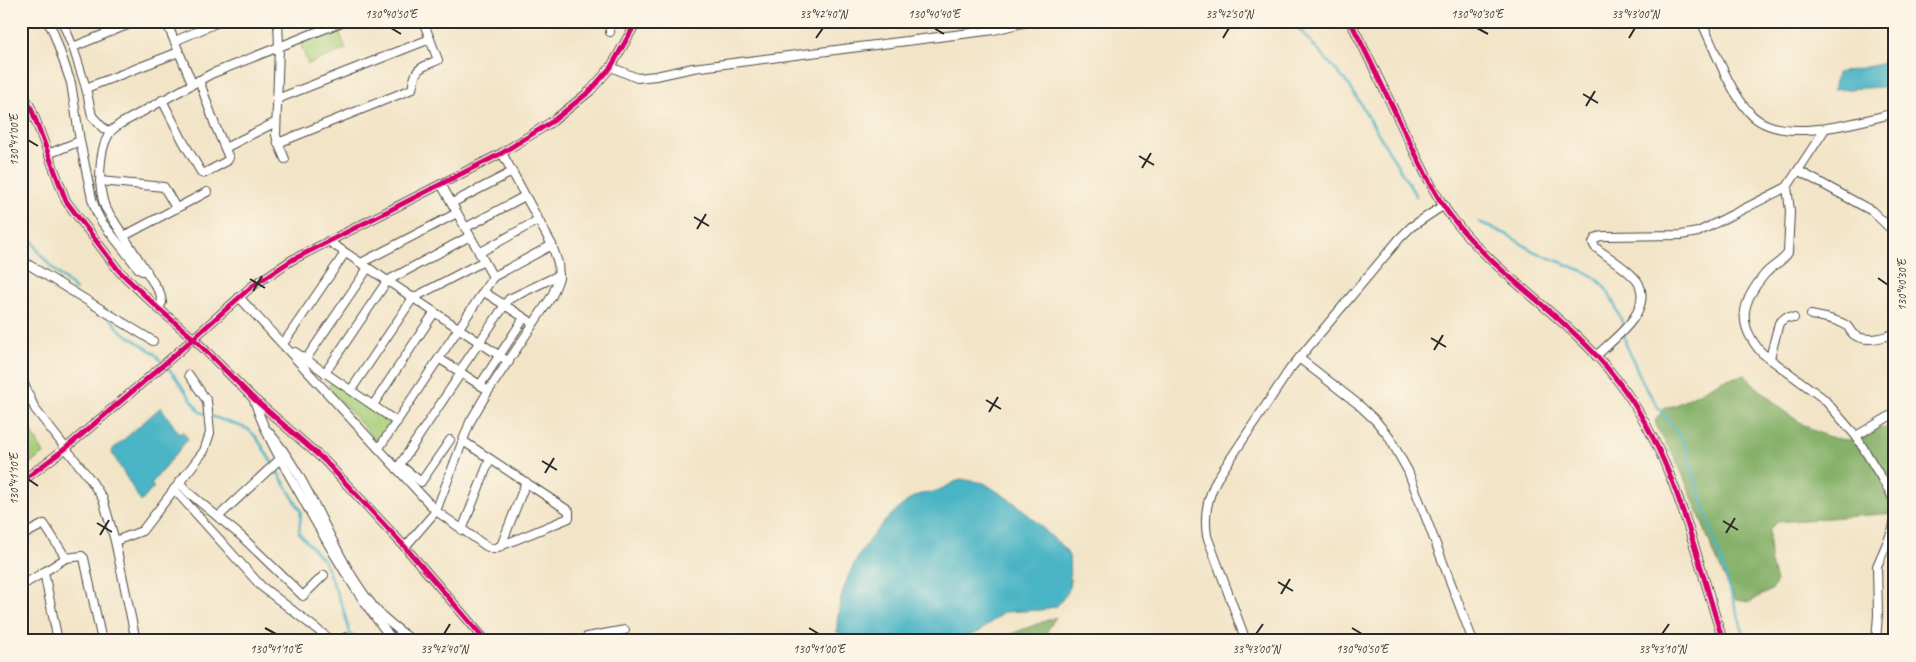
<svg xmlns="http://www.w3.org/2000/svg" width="1916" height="662" font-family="Caveat,sans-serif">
  <rect width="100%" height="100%" fill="#fcf5e5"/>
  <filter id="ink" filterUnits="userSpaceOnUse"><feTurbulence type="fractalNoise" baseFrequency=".02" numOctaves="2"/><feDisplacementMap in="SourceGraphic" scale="10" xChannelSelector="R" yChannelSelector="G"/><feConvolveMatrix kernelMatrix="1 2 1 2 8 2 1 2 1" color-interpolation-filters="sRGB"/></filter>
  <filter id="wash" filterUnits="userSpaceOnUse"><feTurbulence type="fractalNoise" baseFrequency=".0096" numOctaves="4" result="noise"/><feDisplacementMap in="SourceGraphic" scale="20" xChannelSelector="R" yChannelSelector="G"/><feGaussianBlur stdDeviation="1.12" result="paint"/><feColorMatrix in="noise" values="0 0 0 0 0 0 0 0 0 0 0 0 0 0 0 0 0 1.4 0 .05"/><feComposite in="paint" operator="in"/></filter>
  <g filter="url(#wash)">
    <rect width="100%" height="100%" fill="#f2e4c7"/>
    <g fill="#a7ce79" stroke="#697c52">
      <path d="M 338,28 L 346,49 L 308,64 L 300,43 Z"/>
      <path d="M 332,381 L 391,423 L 378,442 L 328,388 Z"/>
      <path d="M 21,411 L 44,454 L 21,469 Z"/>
    </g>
    <g fill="#85b169" stroke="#586e4a">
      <path d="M 1744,375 C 1773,401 1815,446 1857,439 C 1865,438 1874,431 1881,427 L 1895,430 L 1895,513 L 1776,522 L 1769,531 L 1770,559 L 1776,582 L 1773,589 L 1750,602 L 1736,600 C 1711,555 1698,505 1675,458 C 1669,446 1658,435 1655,421 L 1664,408 L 1676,405 L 1723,380 Z"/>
      <path d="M 1056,617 L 1041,641 L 992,641 Z"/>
    </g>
    <g fill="#48b4c5" stroke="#3a7078">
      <path d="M 1895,50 L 1895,83 L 1883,87 L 1833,90 L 1837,73 L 1881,64 Z"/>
      <path d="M 161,407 L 179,434 L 183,432 L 188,439 L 151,484 L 154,487 L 141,502 L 112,453 L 113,449 Z"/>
      <path d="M 961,479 L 984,483 L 1018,505 L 1065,549 L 1069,556 L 1070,581 L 1068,592 L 1057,606 L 1041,610 L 1004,612 L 979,632 L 962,639 L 851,639 L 837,632 C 836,579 871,525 915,496 C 920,493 927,494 933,492 C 943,489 952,483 961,479 Z"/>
    </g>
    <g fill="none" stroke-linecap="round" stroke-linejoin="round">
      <g stroke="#48b4c5" stroke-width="2.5">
        <path d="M 1292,21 L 1349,85 L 1416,196"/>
        <path d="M 21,206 C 28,246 46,264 76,290"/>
        <path d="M 1479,222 L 1508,235 L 1533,251 L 1588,273 C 1605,283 1611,296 1618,313 C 1620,318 1623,323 1624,328"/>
        <path d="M 109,317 L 121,331 L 154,353 L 173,374 L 200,412 L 206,414"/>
        <path d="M 1624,333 L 1626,344 L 1642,381 L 1656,404 L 1684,442 L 1746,641"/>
        <path d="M 211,416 L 248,429 L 257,438 L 301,511 L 299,533 L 324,561 L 343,608 L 350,634 L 367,641"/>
      </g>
    </g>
  </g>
  <g filter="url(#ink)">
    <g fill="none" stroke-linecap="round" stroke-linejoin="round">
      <defs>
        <g id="minor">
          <path d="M 47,21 L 53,31 L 71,83 L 80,141 L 48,154"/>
          <path d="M 62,21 L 73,47 L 86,88 L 92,116 L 104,129 L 110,132"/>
          <path d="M 166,21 L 192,83"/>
          <path d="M 278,21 L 279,47 L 276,135 L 278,143 L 412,89 C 416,67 418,69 438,60 L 423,21"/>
          <path d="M 609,21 L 610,32"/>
          <path d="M 1350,21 C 1373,65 1393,109 1415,153 C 1426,175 1437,199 1453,219 C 1500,279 1570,318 1617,380 C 1673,451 1696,555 1723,641"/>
          <path d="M 1701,21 C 1715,50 1728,88 1749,112 C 1778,147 1857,122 1895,113"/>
          <path d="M 175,41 L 221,21"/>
          <path d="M 73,47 L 137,21"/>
          <path d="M 611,67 L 637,78 L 656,76 L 693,68 L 994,30 L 1031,21"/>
          <path d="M 86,88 L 179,52"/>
          <path d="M 21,90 L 31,108 L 66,201 L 119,271 L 159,309 L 193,338 L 253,398 L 325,461 L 405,547 L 486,641"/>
          <path d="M 277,99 L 430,39"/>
          <path d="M 162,100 L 183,141 L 201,172 L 205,173 L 227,161 L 229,158 L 215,125 L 199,80"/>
          <path d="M 80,141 L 92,199 L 96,211 L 101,221 L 138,268 L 142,271 L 147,271"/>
          <path d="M 278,143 L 285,159"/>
          <path d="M 225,148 L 276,122"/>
          <path d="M 1799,171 L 1872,211 L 1895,233"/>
          <path d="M 100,181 L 164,187 L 176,208"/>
          <path d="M 441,184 L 493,277"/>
          <path d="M 1787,187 L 1790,211 L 1788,253 C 1782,262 1772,266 1765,274 C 1741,302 1736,324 1762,353 L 1824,399 L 1856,436 L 1890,492 L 1894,502 L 1895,517 L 1893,529 L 1877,566 L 1878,615 L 1876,641"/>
          <path d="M 452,203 L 512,172"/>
          <path d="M 465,228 L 525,196"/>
          <path d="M 124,236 L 207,192"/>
          <path d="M 328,241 L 509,362"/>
          <path d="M 479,253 L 538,220"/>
          <path d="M 21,260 L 153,341"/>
          <path d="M 361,263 L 457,213"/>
          <path d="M 484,292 L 528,320"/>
          <path d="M 239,297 L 436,511 L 486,546 L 493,549 L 569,518 L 569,511 L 463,441"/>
          <path d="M 159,309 L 162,302 L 160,293 L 105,207 C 98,188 98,152 109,134 C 111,130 116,127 120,124 L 211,74 L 344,21"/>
          <path d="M 1811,315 C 1822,317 1836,319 1846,325 C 1849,327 1850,331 1853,334 C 1865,343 1883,338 1895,333"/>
          <path d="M 283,344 L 345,253"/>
          <path d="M 295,352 L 397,422"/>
          <path d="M 1596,356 C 1613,339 1652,313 1639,284 C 1633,272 1606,256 1595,247 L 1593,243 C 1595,237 1598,236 1605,236 L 1681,235 L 1698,232 L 1787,187 L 1825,129"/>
          <path d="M 1299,358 L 1358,404 L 1376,421 L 1389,437 L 1408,471 L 1473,641"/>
          <path d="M 1770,358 L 1779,323 L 1786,317 L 1794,318"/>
          <path d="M 306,359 L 368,268"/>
          <path d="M 440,359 L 483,387"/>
          <path d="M 459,372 L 509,299 L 559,275"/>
          <path d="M 325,373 L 387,281 L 470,236"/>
          <path d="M 21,377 L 35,409 L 90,479 L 103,499 L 115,541 L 136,641"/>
          <path d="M 480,385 L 524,318"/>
          <path d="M 351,390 L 413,298 L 484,261"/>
          <path d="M 254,400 C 266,437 286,469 305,503 C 332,551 358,598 394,641"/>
          <path d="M 373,405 L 434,313"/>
          <path d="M 268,431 C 313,483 330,553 373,606 C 384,620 399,630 413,641"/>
          <path d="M 1856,436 L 1895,413"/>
          <path d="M 379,448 L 493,277 L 552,245"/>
          <path d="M 400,465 L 421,482 L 450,440"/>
          <path d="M 397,469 L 461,373"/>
          <path d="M 21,482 L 66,448 L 169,360 L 251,287 L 292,260 L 502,153 L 553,121 L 590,91 L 611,67 L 637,21"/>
          <path d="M 179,482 L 189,493 L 241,536 L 303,596 L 324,575"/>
          <path d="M 174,489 L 261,586 L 332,641"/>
          <path d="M 218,517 L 280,459"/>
          <path d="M 462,530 L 490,459"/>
          <path d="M 21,536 L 44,524 L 66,558"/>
          <path d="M 115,541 L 142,531 L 204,451 L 210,433 L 207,401 L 189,375"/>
          <path d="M 501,546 L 526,482"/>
          <path d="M 405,547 L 436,511 L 470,422 L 487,393 L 552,296 L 559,278 L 558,263 L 552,245 L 502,153"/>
          <path d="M 21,586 L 44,572"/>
          <path d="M 346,637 L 350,641"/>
          <path d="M 58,641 L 44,572 L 66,558 L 82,556 L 84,558 L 102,641"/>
          <path d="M 587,641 L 587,637 L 625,630"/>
          <path d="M 1246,641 L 1207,536 C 1204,515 1207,499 1217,479 L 1290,369 L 1400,238 L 1411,227 L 1444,205"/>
        </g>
      </defs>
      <use href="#minor" stroke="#494742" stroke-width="10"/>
      <use href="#minor" stroke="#fff" stroke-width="8"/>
      <defs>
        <g id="cycleway">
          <path d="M 1350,21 C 1373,65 1393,109 1415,153 C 1426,175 1437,199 1453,219 C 1500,279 1570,318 1617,380 C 1673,451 1696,555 1723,641"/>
          <path d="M 21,90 L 31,108 L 66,201 L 119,271 L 159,309 L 193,338 L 253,398 L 325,461 L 405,547 L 486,641"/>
          <path d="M 21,482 L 66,448 L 169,360 L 251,287 L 292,260 L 502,153 L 553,121 L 590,91 L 611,67 L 637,21"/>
        </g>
      </defs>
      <use href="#cycleway" stroke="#fcf5e5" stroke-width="8"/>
      <use href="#cycleway" stroke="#d6006c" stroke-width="5"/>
    </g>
  </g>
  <path fill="none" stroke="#2b2b2b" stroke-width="2" d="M 391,28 L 401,34M 934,28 L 944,34M 1477,28 L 1488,34M 816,38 L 823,28M 1223,38 L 1229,28M 1629,38 L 1635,28M 1583,94 L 1598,103M 1586,106 L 1595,91M 28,140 L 38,146M 1139,156 L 1154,165M 1142,168 L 1151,153M 694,217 L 709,226M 697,229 L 706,214M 1878,278 L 1888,285M 250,279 L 265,288M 253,291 L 262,276M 1431,338 L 1446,347M 1434,350 L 1443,335M 986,400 L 1001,409M 989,412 L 998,397M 542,461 L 557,470M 545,473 L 554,458M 28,479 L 38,486M 1723,521 L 1738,530M 97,523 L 112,532M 1726,533 L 1735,518M 100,535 L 109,520M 1278,582 L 1293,591M 1281,594 L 1290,579M 265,628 L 276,634M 809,628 L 819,634M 1352,628 L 1362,634M 444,634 L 450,624M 1256,634 L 1263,624M 1662,634 L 1669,624"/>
  <rect width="1916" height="662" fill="none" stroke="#fcf5e5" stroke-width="55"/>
  <rect x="28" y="28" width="1860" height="606" fill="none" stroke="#2b2b2b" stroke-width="2"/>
  <g font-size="12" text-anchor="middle" fill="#2b2b2b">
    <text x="391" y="18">130°40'50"E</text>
    <text x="823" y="18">33°42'40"N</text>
    <text x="934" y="18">130°40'40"E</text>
    <text x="1229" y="18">33°42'50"N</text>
    <text x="1477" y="18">130°40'30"E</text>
    <text x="1635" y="18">33°43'00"N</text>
    <text transform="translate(14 140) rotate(-90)" y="4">130°41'00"E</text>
    <text transform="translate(1902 285) rotate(-90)" y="4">130°40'30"E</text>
    <text transform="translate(14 479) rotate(-90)" y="4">130°41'10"E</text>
    <text x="276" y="653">130°41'10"E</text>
    <text x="444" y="653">33°42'40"N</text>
    <text x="819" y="653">130°41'00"E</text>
    <text x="1256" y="653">33°43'00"N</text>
    <text x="1362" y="653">130°40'50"E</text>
    <text x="1662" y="653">33°43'10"N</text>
  </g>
</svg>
